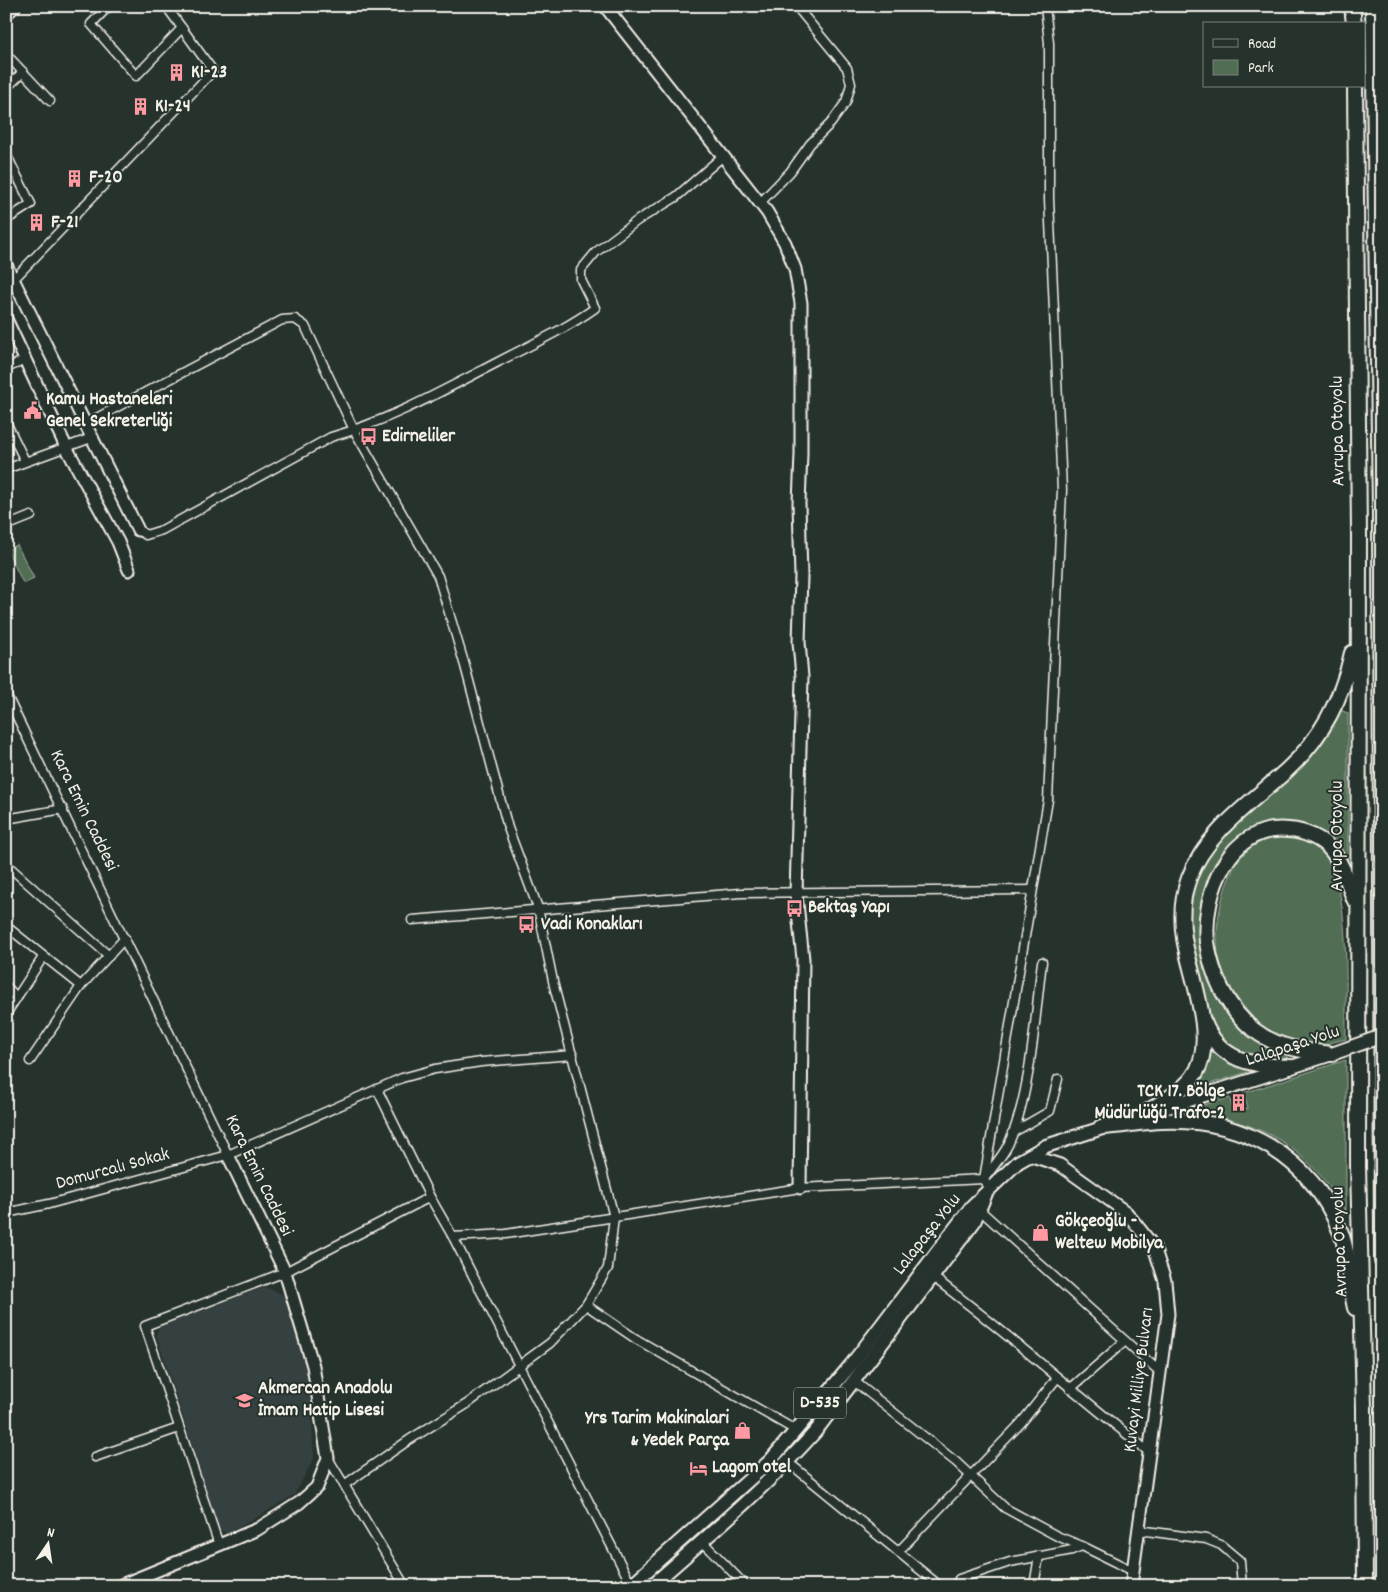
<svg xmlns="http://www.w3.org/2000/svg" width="1388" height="1592" font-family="Dekko,sans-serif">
  <rect width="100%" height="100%" fill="#26332d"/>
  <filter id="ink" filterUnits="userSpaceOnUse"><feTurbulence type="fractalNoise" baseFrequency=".02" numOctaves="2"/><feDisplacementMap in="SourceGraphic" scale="10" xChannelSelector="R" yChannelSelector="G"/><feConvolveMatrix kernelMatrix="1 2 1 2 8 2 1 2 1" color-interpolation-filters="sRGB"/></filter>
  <g filter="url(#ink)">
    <path fill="#354040" d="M 265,1287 L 285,1295 L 301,1341 L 309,1378 L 314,1458 L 294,1495 L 228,1534 L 219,1529 L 156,1334 L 162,1324 Z"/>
    <g fill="#516e55" stroke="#a2b09e">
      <path d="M 17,545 L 34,578 L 23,583 L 7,550 Z"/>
      <path d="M 1340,710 L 1348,713 L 1348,866 C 1341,856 1335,843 1325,835 C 1316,828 1302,823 1290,822 C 1237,815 1203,873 1200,919 C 1199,936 1205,952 1210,968 C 1225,1020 1236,1033 1287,1053 L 1287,1059 L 1266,1061 L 1230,1049 L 1211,1027 L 1188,933 L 1187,902 L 1205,855 L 1327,731 Z"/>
      <path d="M 1279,836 C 1292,837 1309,839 1319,847 C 1353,877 1345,994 1346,1039 L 1329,1043 L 1329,1045 C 1298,1046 1275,1037 1251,1019 L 1253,1017 C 1236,1000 1225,981 1219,958 C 1211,926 1226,859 1257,842 C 1263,838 1272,838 1279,836 Z"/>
      <path d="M 1208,1041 L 1254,1070 L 1187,1091 Z"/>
      <path d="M 1346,1060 L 1346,1213 C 1304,1139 1249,1113 1165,1115 L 1230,1098 L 1233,1112 L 1248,1108 L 1244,1093 Z"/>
    </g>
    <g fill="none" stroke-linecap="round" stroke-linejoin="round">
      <defs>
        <g id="street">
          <path d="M 109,6 L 91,24 L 136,76 L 182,28"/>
          <path d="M 6,54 L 50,101"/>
          <path d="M 6,88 L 23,72"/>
          <path d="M 6,154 L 31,204 L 6,220"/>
          <path d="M 760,203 L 790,172 L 810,144 L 831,123 L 846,102 L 851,84 L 847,68 L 796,6"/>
          <path d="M 14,279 L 213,71 L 166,6"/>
          <path d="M 6,368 L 26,360"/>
          <path d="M 6,422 L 25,461"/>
          <path d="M 87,423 L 282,320 L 295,319 L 305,326 L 354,430 L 438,576 L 465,666 L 508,828 L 538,908 L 554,986 L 614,1217 L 608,1268 L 586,1305 L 550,1343 L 467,1404 L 409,1440 L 344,1485"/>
          <path d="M 6,469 L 94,437"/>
          <path d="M 6,526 L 31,516"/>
          <path d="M 138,530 L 146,535 L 162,530 L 331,437 C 389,421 444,390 498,362 C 532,344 564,330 595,308 L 581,280 L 581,270 L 596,252 L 638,220 L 676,197 L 723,156"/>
          <path d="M 6,694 L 228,1155"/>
          <path d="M 6,819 L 63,809"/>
          <path d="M 6,864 L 109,956"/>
          <path d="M 412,920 L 741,893 L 1032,890"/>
          <path d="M 6,926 L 81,986"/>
          <path d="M 6,986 L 17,998"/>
          <path d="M 6,1014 L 43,957"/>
          <path d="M 30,1061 L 81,986 L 125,938"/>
          <path d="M 377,1089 L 430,1197 L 453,1237 L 631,1584"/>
          <path d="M 1012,1133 L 1050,1111 L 1058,1079"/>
          <path d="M 989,1192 L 984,1179 L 1048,800 L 1062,490 L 1049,199 L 1049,43 L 1045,6"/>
          <path d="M 981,1211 L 1160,1372"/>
          <path d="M 6,1213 L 49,1204 L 228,1155 L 402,1078 L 435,1069 L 481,1062 L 573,1055"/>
          <path d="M 453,1237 L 506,1234 L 800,1188 L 984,1179 C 992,1168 1002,1157 1008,1145 C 1031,1096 1035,1016 1042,962"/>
          <path d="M 933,1277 C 1007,1333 1076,1394 1149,1452"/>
          <path d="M 586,1305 L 636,1339 L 797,1431"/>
          <path d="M 854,1381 L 956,1462 L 1005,1508 L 1057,1536 L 1082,1546"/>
          <path d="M 1070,1389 L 1125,1341"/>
          <path d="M 95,1457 L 179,1428"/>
          <path d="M 328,1458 L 405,1586"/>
          <path d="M 788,1462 L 940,1586"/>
          <path d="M 1139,1530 L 1206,1539 L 1221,1545 L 1240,1561 L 1242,1586"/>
          <path d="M 702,1541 L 746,1586"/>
          <path d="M 219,1545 L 145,1326 L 285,1272 L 430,1197"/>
          <path d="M 898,1552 L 1021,1423 L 1057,1378"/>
          <path d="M 142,1576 L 147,1586"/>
          <path d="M 956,1586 L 959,1579 L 1010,1562 L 1072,1550 L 1082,1546 L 1133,1571"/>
          <path d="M 1034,1586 L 1039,1556"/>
        </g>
        <g id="secondary">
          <path d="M 605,6 L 767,212 L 785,243 L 795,269 L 801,303 L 801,454 L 799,503 L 801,576 L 799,642 L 802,677 L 796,894 L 803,959 L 800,1188"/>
          <path d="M 6,14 L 15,6"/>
          <path d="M 6,265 L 138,530"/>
          <path d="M 6,319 L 66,447 L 118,542 L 129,570"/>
          <path d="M 1029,1155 L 1060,1165 L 1126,1212 L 1154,1247 L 1165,1281 L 1168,1314 L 1131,1586"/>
          <path d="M 119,1586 L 258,1529 L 299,1503 L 317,1487 L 328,1458 L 313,1366 L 285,1272 L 228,1155"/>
        </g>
        <g id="primary">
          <path d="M 630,1586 L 770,1461 L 851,1365 L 972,1206 L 1018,1162 L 1046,1146 L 1065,1140 L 1332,1054"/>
          <path d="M 651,1586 C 708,1536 765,1488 815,1432 L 974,1222 L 985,1196"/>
        </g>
        <g id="highway">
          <path d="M 1352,6 L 1354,24"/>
          <path d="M 1373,6 L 1380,507 L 1382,1261"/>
          <path d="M 1355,86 L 1359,535 L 1358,1166 L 1364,1409 L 1365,1586"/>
          <path d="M 1204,1022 C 1219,1061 1253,1066 1290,1067"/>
          <path d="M 1332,1054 C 1304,1051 1277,1048 1254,1030 C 1228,1010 1211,974 1207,942 C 1202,893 1230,823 1289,830 C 1305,831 1323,839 1332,851 C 1343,865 1348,883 1354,899"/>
          <path d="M 1144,1114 C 1160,1103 1180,1093 1192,1078 C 1220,1044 1190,976 1184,938 C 1181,918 1182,897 1189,878 C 1207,831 1251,803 1287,770 C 1322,738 1342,699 1352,653"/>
          <path d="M 1101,1127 C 1121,1126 1141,1122 1161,1121 C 1242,1117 1312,1157 1341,1233 C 1350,1257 1349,1283 1355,1308"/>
        </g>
      </defs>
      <use href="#street" stroke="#f4f1e8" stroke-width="11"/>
      <use href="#secondary" stroke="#f4f1e8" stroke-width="15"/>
      <use href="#primary" stroke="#f4f1e8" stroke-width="16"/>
      <use href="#highway" stroke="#f4f1e8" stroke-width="18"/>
      <use href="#street" stroke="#26332d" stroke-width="8"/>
      <use href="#secondary" stroke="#26332d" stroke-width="11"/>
      <use href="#primary" stroke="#26332d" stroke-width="12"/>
      <use href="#highway" stroke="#26332d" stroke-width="14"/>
      <defs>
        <path id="primary-bridge" d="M 1332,1054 L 1382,1036"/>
      </defs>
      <use href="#primary-bridge" stroke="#f4f1e8" stroke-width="16" stroke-linecap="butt"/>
      <use href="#primary-bridge" stroke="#26332d" stroke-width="12"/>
    </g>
  </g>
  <defs>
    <symbol id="building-bare" viewBox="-9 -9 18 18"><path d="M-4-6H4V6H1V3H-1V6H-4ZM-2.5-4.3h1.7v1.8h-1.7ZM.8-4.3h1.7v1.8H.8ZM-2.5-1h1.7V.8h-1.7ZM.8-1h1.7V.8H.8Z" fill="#ff9aa2" stroke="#26332d" stroke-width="2.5" paint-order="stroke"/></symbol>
    <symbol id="civic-bare" viewBox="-9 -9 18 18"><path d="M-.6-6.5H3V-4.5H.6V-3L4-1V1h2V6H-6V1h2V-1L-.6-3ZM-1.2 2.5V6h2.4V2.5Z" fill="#ff9aa2" stroke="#26332d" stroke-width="2.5" paint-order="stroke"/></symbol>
    <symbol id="bus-bare" viewBox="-9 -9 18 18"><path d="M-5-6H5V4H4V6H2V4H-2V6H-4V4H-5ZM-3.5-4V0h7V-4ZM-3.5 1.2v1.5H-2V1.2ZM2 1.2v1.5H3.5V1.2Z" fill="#ff9aa2" stroke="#26332d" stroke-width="2.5" paint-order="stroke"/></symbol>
    <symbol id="shop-bare" viewBox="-9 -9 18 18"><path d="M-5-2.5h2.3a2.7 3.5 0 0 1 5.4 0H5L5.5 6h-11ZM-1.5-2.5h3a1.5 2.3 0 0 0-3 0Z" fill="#ff9aa2" stroke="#26332d" stroke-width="2.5" paint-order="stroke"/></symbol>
    <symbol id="school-bare" viewBox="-9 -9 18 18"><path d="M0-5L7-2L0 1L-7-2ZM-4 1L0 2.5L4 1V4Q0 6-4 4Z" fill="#ff9aa2" stroke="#26332d" stroke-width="2.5" paint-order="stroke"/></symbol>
    <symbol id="hotel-bare" viewBox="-9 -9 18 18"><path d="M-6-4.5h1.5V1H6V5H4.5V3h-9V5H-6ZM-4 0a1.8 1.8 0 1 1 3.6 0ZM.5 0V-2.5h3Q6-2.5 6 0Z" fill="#ff9aa2" stroke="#26332d" stroke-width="2.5" paint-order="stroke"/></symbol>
  </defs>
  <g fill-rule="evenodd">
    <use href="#building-bare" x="164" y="60" width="25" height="25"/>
    <use href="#building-bare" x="128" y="94" width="25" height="25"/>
    <use href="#building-bare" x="62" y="166" width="25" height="25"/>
    <use href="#building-bare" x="24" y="210" width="25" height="25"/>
    <use href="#civic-bare" x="20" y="398" width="25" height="25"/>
    <use href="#bus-bare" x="356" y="424" width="25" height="25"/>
    <use href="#bus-bare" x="782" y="896" width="25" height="25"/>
    <use href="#bus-bare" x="514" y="912" width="25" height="25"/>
    <use href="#building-bare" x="1226" y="1090" width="25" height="25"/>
    <use href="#shop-bare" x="1028" y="1220" width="25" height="25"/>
    <use href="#school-bare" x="232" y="1388" width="25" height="25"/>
    <use href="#shop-bare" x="730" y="1418" width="25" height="25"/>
    <use href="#hotel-bare" x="686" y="1456" width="25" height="25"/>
  </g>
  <g text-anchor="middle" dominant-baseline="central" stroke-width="4" stroke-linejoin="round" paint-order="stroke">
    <rect fill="#26332d" stroke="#b6b8b0" stroke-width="1" x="794" y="1387.5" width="52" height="31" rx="4"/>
    <g font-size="18" font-weight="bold" fill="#f4f1e8">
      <text x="820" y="1403">D-535</text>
    </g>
    <g font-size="19" font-weight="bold" fill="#f4f1e8" stroke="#26332d" text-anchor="start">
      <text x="191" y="73">K1-23</text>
      <text x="155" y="107">K1-24</text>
      <text x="89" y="178">F-20</text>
      <text x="51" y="223">F-21</text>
      <text x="46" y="400">Kamu Hastaneleri<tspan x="46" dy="22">Genel Sekreterliği</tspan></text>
      <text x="382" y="437">Edirneliler</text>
      <text x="808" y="908">Bektaş Yapı</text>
      <text x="541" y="925">Vadi Konakları</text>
      <text x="1225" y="1092" text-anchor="end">TCK 17. Bölge<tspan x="1225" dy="22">Müdürlüğü Trafo-2</tspan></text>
      <text x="1055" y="1222">Gökçeoğlu -<tspan x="1055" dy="22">Weltew Mobilya</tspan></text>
      <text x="258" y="1389">Akmercan Anadolu<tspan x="258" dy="22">İmam Hatip Lisesi</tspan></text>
      <text x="729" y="1419" text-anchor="end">Yrs Tarim Makinalari<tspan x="729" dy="22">&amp; Yedek Parça</tspan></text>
      <text x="712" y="1468">Lagom otel</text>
    </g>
    <g font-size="19" fill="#f4f1e8" stroke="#26332d">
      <text transform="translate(1339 431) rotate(-91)">Avrupa Otoyolu</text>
      <text transform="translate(83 811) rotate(64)">Kara Emin Caddesi</text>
      <text transform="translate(1338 836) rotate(-90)">Avrupa Otoyolu</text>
      <text transform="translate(1293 1047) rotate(-18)">Lalapaşa Yolu</text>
      <text transform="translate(113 1170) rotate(-15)">Domurcalı Sokak</text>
      <text transform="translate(258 1176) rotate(64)">Kara Emin Caddesi</text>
      <text transform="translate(928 1235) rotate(-52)">Lalapaşa Yolu</text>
      <text transform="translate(1341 1242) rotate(-92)">Avrupa Otoyolu</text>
      <text transform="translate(1140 1380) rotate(-83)">Kuvayi Milliye Bulvarı</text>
    </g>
  </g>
  <rect width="1388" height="1592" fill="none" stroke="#26332d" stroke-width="25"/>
  <rect x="12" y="12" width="1363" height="1567" fill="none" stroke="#f4f1e8" stroke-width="2" filter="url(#ink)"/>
  <rect x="1203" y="22" width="162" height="65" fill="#26332d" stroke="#787f78"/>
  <rect x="1213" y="39" width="25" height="8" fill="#26332d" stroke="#787f78"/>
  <text x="1248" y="48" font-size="15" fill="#f4f1e8">Road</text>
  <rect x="1213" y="60" width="25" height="15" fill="#516e55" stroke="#787f78"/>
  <text x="1248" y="72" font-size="15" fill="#f4f1e8">Park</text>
  <g transform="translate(48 1544) rotate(13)" stroke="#26332d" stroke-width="4" paint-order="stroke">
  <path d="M0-4L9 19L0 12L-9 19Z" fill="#f4f1e8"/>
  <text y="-8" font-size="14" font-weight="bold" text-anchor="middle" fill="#f4f1e8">N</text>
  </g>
</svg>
